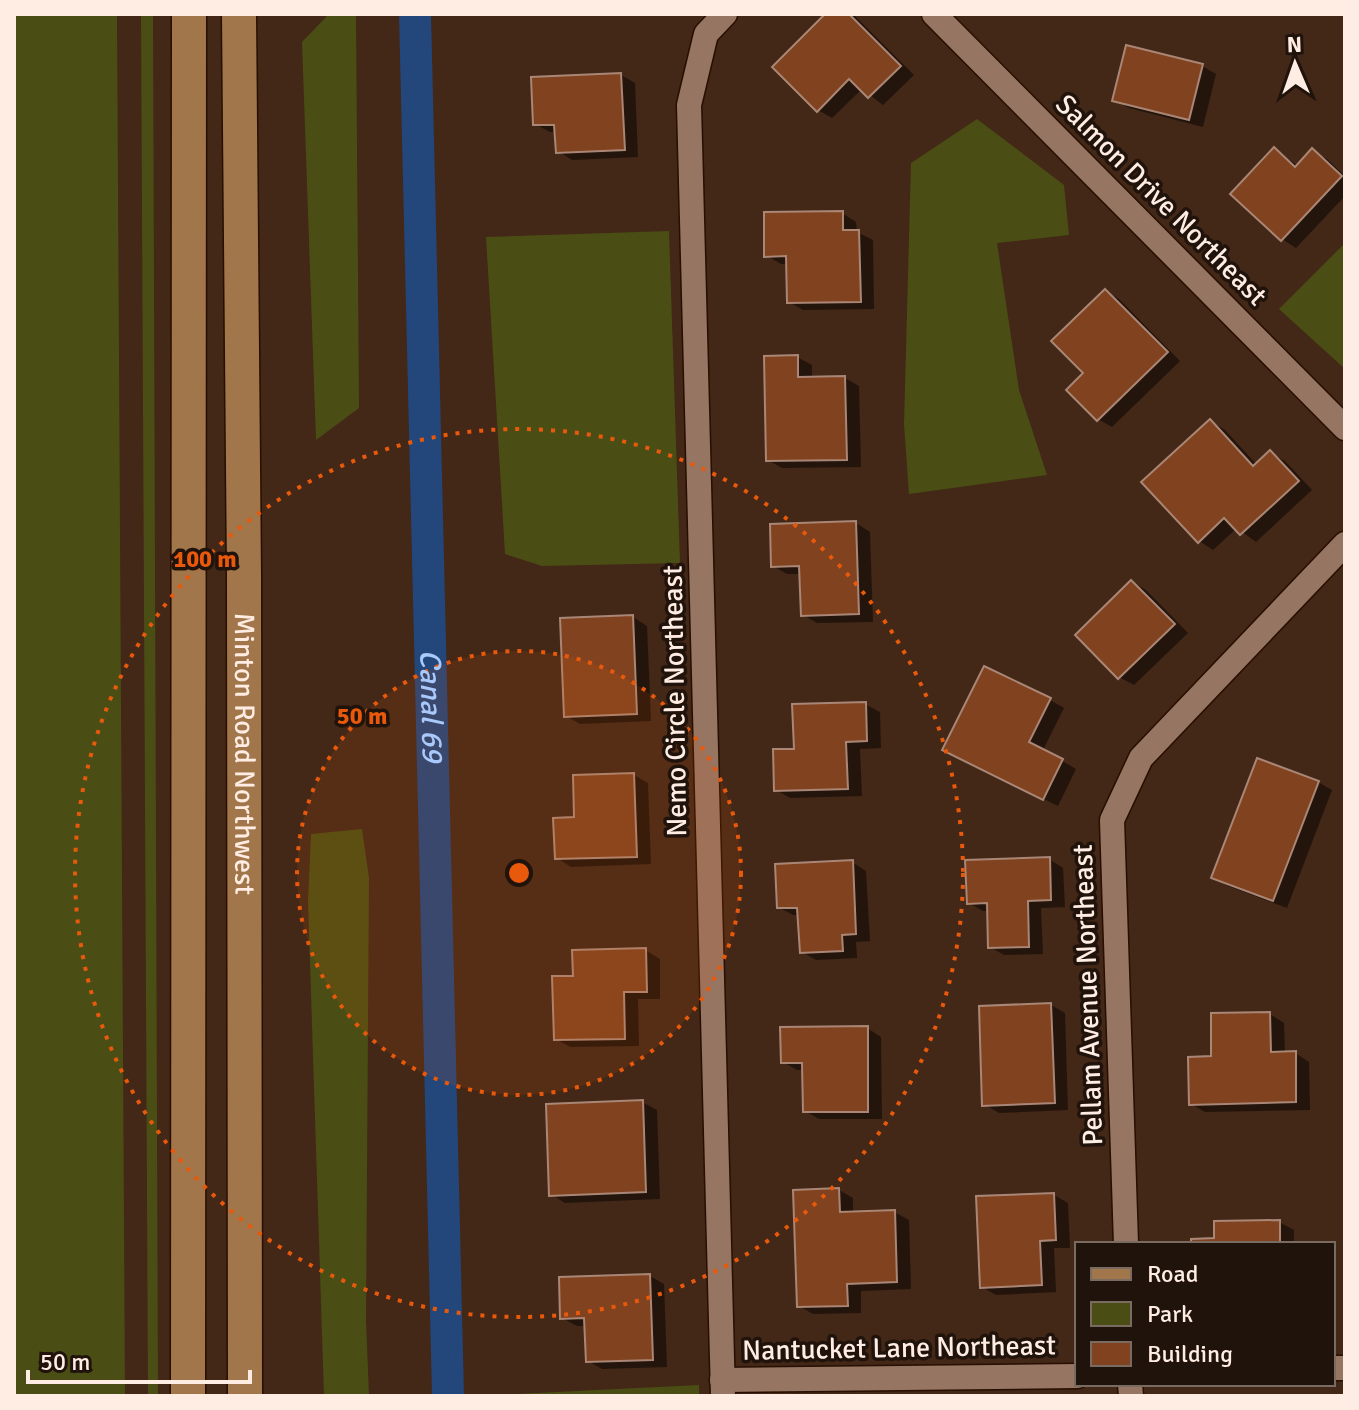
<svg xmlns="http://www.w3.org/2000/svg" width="1359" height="1410" font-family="Signika,sans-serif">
  <rect width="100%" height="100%" fill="#432717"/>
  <g fill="#4a4e14">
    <path d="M 14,14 L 117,14 L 125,1396 L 14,1396 Z"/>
    <path d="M 141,14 L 153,14 L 158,1396 L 148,1396 Z"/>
    <path d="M 329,14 L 356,14 L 359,408 L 316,440 L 302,42 Z"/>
    <path d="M 977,119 L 1064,185 L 1069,235 L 997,243 L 1019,390 L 1047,475 L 909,494 L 904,424 L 911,163 Z"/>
    <path d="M 669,231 L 680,563 L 542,566 L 505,554 L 486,237 Z"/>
    <path d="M 1345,243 L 1345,369 L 1279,309 Z"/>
    <path d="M 362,829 L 369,878 L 366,1320 L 369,1396 L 324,1396 L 308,901 L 311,834 Z"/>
    <path d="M 699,1385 L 699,1396 L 516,1396 L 516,1394 Z"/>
  </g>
  <g fill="#0007">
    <path d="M 828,14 L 853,14 L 914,75 L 883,105 L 862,89 L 832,118 L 818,110 Z"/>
    <path d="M 1202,66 L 1216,74 L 1203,127 L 1129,108 L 1115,100 Z"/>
    <path d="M 621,75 L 635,83 L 638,157 L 572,160 L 558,151 L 557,132 L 550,132 L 535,124 Z"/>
    <path d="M 1274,149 L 1298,166 L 1312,151 L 1327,159 L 1345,176 L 1345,196 L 1296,248 L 1282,239 Z"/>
    <path d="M 842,213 L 856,222 L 857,232 L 873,240 L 874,309 L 803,310 L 789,302 L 788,264 L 781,264 L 766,255 Z"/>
    <path d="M 1105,291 L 1119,299 L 1180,361 L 1112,427 L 1098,419 L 1086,373 Z"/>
    <path d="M 797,357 L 812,365 L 812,379 L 845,378 L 859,386 L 861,467 L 782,468 L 768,460 Z"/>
    <path d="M 1210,421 L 1225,430 L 1257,465 L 1270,453 L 1285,461 L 1312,490 L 1256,542 L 1237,528 L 1213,550 L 1199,541 Z"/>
    <path d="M 856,523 L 870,532 L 873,622 L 817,623 L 803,615 L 801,574 L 787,574 L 773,566 Z"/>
    <path d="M 1132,582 L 1146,590 L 1188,633 L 1134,685 L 1119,677 Z"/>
    <path d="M 633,617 L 647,626 L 651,721 L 580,724 L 566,716 Z"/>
    <path d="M 1050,700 L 1064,708 L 1043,750 L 1076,769 L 1058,806 L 959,757 Z"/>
    <path d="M 865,704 L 880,712 L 881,748 L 860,749 L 862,796 L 790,798 L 776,790 L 796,751 Z"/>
    <path d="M 634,775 L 648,783 L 651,864 L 571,867 L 557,858 L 576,819 Z"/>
    <path d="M 1318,782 L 1332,790 L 1287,908 L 1228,886 L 1214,878 Z"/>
    <path d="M 1049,859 L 1063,868 L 1065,907 L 1041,908 L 1043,954 L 1004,955 L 990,947 L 989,911 L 983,911 L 969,903 Z"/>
    <path d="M 852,862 L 866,871 L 870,941 L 856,942 L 857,958 L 816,960 L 802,952 L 800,915 L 793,915 L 778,907 Z"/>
    <path d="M 645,950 L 660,959 L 660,999 L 638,999 L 639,1046 L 570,1047 L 556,1039 L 575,978 Z"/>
    <path d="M 1051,1005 L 1065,1013 L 1068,1110 L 999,1113 L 984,1104 Z"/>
    <path d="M 1270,1014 L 1284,1023 L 1285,1053 L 1295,1053 L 1309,1062 L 1310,1110 L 1205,1112 L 1191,1104 L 1213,1058 Z"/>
    <path d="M 867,1028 L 881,1037 L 882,1119 L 819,1119 L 805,1111 L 805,1070 L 797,1070 L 783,1062 Z"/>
    <path d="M 642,1102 L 657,1110 L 660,1199 L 565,1203 L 551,1194 Z"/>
    <path d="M 839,1190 L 853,1198 L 853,1213 L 894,1212 L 909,1220 L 911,1289 L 861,1291 L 861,1313 L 813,1314 L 799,1306 Z"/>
    <path d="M 1054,1195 L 1068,1203 L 1070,1248 L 1054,1248 L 1056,1292 L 996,1295 L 982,1287 Z"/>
    <path d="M 1279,1222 L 1294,1230 L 1294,1244 L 1193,1244 L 1216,1240 Z"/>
    <path d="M 650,1276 L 664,1284 L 667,1367 L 602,1369 L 588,1361 L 586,1326 L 577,1326 L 562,1318 Z"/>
  </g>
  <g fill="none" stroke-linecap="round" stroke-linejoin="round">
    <path stroke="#23467b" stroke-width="32" id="s1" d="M 415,14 L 448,1396"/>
  </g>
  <g fill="#81421f" stroke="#a98675" stroke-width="2">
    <path d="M 825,14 L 849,14 L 901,66 L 868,98 L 849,79 L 817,112 L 772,67 Z"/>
    <path d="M 1126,45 L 1203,64 L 1189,120 L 1112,101 Z"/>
    <path d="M 621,73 L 625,150 L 556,153 L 554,125 L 533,125 L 531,77 Z"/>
    <path d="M 1274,147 L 1295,167 L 1312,148 L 1342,176 L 1281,241 L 1230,194 Z"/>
    <path d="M 843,211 L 843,230 L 859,230 L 861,302 L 787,303 L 786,256 L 764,257 L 764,212 Z"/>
    <path d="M 1105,289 L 1168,352 L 1097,421 L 1066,390 L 1083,373 L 1051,341 Z"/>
    <path d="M 798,355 L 798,377 L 845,376 L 847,460 L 766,461 L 764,356 Z"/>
    <path d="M 1210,419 L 1253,466 L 1270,450 L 1299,481 L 1240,535 L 1224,518 L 1198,543 L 1141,482 Z"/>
    <path d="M 856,521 L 859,614 L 801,616 L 799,566 L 771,567 L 770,524 Z"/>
    <path d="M 1131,580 L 1175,624 L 1118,679 L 1075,635 Z"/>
    <path d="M 633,615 L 637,714 L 564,717 L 560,618 Z"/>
    <path d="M 984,666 L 1051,698 L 1029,742 L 1063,759 L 1043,800 L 942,750 Z"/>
    <path d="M 866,702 L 867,741 L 846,742 L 848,789 L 774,791 L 773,749 L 794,749 L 792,704 Z"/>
    <path d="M 1257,758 L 1319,781 L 1273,901 L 1211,878 Z"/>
    <path d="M 634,773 L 637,857 L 555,859 L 553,818 L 574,817 L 573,775 Z"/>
    <path d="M 1050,857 L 1051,900 L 1028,901 L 1029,947 L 988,948 L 987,903 L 967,904 L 965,860 Z"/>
    <path d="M 853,860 L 856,934 L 842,935 L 843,951 L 800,953 L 797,908 L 777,908 L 775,864 Z"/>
    <path d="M 646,948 L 647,992 L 624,992 L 625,1039 L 554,1040 L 552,976 L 573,976 L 572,950 Z"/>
    <path d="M 1051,1003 L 1055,1103 L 982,1106 L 979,1006 Z"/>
    <path d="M 1270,1012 L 1271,1052 L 1296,1051 L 1296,1102 L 1189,1105 L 1188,1057 L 1211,1056 L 1211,1013 Z"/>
    <path d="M 868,1026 L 868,1112 L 803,1112 L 802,1063 L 781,1063 L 780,1027 Z"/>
    <path d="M 643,1100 L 646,1192 L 549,1196 L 546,1104 Z"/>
    <path d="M 839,1188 L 840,1212 L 895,1210 L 897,1282 L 847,1284 L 848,1306 L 797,1307 L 793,1190 Z"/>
    <path d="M 1054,1193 L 1056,1240 L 1040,1241 L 1042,1285 L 980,1288 L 976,1196 Z"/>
    <path d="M 1280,1220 L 1280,1244 L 1191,1244 L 1191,1239 L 1214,1238 L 1214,1221 Z"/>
    <path d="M 650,1274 L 653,1360 L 586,1362 L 584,1318 L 560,1319 L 559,1277 Z"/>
  </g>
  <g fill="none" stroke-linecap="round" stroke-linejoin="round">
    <defs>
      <g id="street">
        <path d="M 934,14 L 1345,428"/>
        <path d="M 1126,1244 L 1112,820 L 1141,758 L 1345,544"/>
        <path d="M 1333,1368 L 1345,1368"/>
        <path d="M 722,1380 L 1077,1376"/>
        <path d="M 1130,1384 L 1131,1396"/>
        <path d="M 723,1396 L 689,105 L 706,34 L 725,14"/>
      </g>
      <g id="secondary">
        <path id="s2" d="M 239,14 L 244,576 L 245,1396"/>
        <path d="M 188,1396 L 189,14"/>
      </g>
    </defs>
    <use href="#street" stroke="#280f01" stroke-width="27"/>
    <use href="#secondary" stroke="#280f01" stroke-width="37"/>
    <use href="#street" stroke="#967563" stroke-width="24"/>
    <use href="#secondary" stroke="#a1764b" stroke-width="34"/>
  </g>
  <circle cx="519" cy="873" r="222" fill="#e8590c" fill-opacity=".12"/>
  <g fill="none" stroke="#e8590c" stroke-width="4" stroke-dasharray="4 8">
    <circle cx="519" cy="873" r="222"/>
    <circle cx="519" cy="873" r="444"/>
  </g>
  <g text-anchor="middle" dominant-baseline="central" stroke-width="7" stroke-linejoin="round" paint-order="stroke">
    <g font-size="28" fill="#ffece2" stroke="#20130c">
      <text transform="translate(1161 200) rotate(45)">Salmon Drive Northeast</text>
      <text transform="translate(675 701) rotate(-91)">Nemo Circle Northeast</text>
      <text stroke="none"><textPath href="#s2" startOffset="740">Minton Road Northwest</textPath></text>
      <text transform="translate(1088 995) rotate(-92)">Pellam Avenue Northeast</text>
      <text transform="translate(899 1348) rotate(-1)">Nantucket Lane Northeast</text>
    </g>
    <g font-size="30" font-style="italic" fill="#a9c9fa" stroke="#20130c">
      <text stroke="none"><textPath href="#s1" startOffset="692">Canal 69</textPath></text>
    </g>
  </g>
  <circle cx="519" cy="873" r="12" fill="#e8590c" stroke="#20130c" stroke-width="4"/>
  <g font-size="24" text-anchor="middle" font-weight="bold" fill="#e8590c" stroke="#20130c" stroke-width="7" stroke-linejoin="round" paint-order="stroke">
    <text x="205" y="567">100 m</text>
    <text x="362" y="724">50 m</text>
  </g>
  <rect width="1359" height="1410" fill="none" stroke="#ffece2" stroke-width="32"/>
  <rect x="1075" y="1242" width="260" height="144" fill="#20130c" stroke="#796a62" stroke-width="2"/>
  <rect x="1091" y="1268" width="40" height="12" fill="#a1764b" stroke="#796a62" stroke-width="2"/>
  <text x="1147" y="1282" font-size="24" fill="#ffece2">Road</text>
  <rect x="1091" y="1302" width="40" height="24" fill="#4a4e14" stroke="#796a62" stroke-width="2"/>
  <text x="1147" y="1322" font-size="24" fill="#ffece2">Park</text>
  <rect x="1091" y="1342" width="40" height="24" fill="#81421f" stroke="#796a62" stroke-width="2"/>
  <text x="1147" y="1362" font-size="24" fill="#ffece2">Building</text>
  <g transform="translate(1295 64) rotate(358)" stroke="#20130c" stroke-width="6" paint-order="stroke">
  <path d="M0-6L14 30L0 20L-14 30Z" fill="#ffece2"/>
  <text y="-12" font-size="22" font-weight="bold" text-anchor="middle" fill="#ffece2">N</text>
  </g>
  <path d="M28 1370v12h222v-12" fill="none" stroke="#ffece2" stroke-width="4"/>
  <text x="40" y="1370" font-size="24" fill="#ffece2" stroke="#20130c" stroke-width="6" paint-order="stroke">50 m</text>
</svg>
